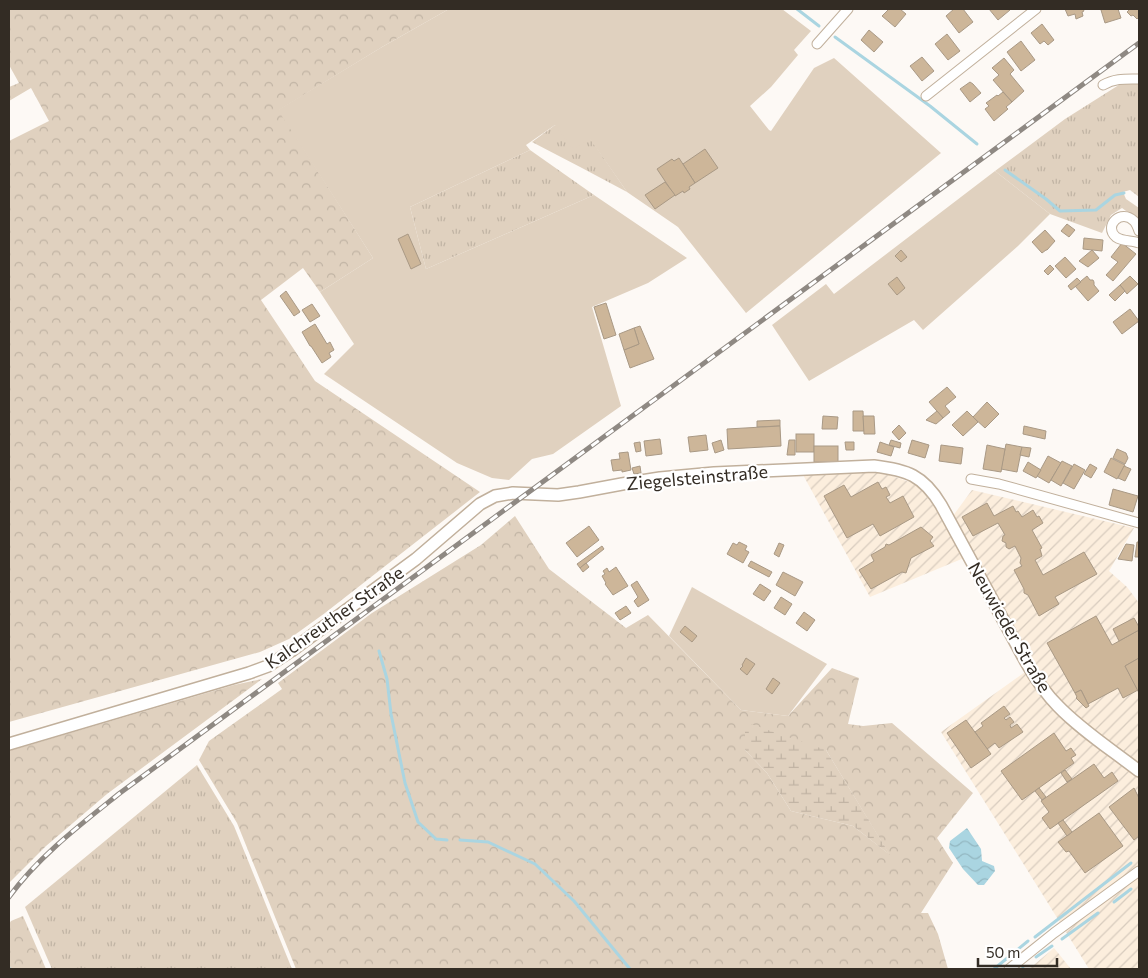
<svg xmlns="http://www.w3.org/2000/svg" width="1148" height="978" font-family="Commissioner,sans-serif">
  <defs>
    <pattern id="industrial-furrows" width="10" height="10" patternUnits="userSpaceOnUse" patternTransform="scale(1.25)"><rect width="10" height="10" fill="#fceedd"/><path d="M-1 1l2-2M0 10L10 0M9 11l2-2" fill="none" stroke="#d8ccbe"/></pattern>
    <pattern id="grass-tufts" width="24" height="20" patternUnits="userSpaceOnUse" patternTransform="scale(1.25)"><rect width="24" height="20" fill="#e0d1bf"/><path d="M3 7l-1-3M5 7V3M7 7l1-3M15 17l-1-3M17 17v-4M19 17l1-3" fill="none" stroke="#c1b4a4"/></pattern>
    <pattern id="forest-crowns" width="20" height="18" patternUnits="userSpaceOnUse" patternTransform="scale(1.25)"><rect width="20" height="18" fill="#e0d1bf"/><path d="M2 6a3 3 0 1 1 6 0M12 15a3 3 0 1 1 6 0" fill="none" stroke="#c1b4a4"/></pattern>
    <pattern id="wetland-marsh" width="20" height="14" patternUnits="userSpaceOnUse" patternTransform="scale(1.25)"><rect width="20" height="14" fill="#e0d1bf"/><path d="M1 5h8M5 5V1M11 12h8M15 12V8" fill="none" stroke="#c1b4a4"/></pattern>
    <pattern id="water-waves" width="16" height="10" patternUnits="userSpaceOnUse" patternTransform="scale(1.25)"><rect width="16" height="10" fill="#aad5e1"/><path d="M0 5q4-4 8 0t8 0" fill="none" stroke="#93b7c1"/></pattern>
  </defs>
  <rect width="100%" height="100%" fill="#fdf9f5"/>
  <g fill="url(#industrial-furrows)">
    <path d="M 881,472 L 918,485 L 947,524 L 972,490 L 1134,528 L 1109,571 L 1127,587 L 1139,603 L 1139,969 L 1089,969 L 941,732 L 1025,672 L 964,558 L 870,597 L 802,473 Z"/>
    <path d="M 1054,948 L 1071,969 L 1029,969 Z"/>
  </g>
  <g fill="url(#grass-tufts)">
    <path d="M 1139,82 L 1139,197 L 1130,190 L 1123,192 L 1126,199 L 1139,208 L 1139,223 L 1137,219 L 1122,208 L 1111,215 L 1102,233 L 1050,214 L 995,171 L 1065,119 L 1122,83 Z"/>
    <path d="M 555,125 L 590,138 L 627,192 L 582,168 L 532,142 Z"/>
    <path d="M 530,150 L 594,195 L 426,269 L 410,207 Z"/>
    <path d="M 197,765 L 234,826 L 292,969 L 52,969 L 25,907 Z"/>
  </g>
  <g fill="url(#forest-crowns)" fill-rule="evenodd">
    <path d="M 9,9 L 449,9 L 382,47 L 279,110 L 373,258 L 320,292 L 303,268 L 261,300 L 315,381 L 480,492 L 325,613 L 289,639 L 260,652 L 9,722 L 9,141 L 49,121 L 31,88 L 9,101 L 9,87 L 19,83 L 9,65 Z"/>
    <path d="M 515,516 L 549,569 L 626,628 L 648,615 L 741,710 L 788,716 L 832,668 L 859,678 L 848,724 L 863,726 L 892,723 L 973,793 L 937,838 L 953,863 L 921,913 L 928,913 L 938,934 L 948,969 L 296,969 L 237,823 L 199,760 L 209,741 L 282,689 L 278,683 L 372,613 L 481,545 ZM 745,750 L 826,750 L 889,854 L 853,826 L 791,811 L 767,773 Z"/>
    <path d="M 262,679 L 107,794 L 46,846 L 9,883 L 9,751 L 234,685 Z"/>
    <path d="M 23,916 L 46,969 L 9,969 L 9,924 L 11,921 Z"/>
  </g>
  <path fill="url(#wetland-marsh)" d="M 745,722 L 826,750 L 890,855 L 853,826 L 791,811 L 767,773 L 745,750 Z"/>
  <g fill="#e0d1bf">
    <path d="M 449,9 L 782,9 L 811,31 L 794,50 L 798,55 L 771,87 L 750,106 L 769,130 L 771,131 L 814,68 L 834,58 L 941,153 L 746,313 L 678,227 L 627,192 L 590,139 L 573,149 L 555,125 L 526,145 L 530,150 L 410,207 L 426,269 L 594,195 L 687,258 L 648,283 L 592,307 L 621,406 L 553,454 L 532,459 L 509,480 L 492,478 L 457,463 L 324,374 L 354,344 L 320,292 L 373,258 L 278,110 L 382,47 Z"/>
    <path d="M 995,171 L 1050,214 L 1018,246 L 923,330 L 914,320 L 809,381 L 772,325 L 826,284 L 834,294 Z"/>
    <path d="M 692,587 L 827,664 L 788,716 L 741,710 L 669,636 Z"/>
  </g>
  <path fill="url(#water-waves)" d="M 967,828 L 981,849 L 982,861 L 994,866 L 995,871 L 984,885 L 978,885 L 963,869 L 949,848 L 950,841 Z"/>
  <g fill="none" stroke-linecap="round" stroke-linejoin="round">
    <g stroke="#aad5e1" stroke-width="3">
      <path d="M 797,9 L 819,26"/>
      <path d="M 835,37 L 930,106 L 977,144"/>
      <path d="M 1005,170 L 1046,199 L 1060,211 L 1096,210 L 1115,195 L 1124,193"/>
      <path d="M 379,651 L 387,679 L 391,714 L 405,783 L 418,822 L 436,839 L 447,840"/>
      <path d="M 460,840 L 488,842 L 535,864 L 574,901 L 630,969"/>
      <path d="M 1114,902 L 1131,889"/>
      <path d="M 1035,937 L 1131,863"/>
      <path d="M 1062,939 L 1098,913"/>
      <path d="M 1036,957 L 1052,946"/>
      <path d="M 9,968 L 10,969"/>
      <path d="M 994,969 L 1028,941"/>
      <path d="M 1022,969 L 1023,968"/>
    </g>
  </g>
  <g fill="#cdb699" stroke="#a99985">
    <path d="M 889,9 L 900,9 L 906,14 L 895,27 L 882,16 Z"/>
    <path d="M 954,9 L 963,9 L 973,22 L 959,33 L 946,16 Z"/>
    <path d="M 989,9 L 1009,9 L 1010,10 L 998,20 Z"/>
    <path d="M 1065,9 L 1083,9 L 1084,11 L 1082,12 L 1083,16 L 1076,19 L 1075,14 L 1068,16 Z"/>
    <path d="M 1104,9 L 1118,9 L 1121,18 L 1105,23 L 1101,10 Z"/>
    <path d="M 1129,9 L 1139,9 L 1139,17 L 1137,19 L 1133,15 L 1131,16 L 1127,12 L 1129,10 Z"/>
    <path d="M 1042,24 L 1054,40 L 1048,45 L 1044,41 L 1040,44 L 1031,33 Z"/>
    <path d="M 869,30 L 883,42 L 874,52 L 861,40 Z"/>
    <path d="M 947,34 L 960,51 L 948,60 L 935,44 Z"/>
    <path d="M 1021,41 L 1035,60 L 1021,71 L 1007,52 Z"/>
    <path d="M 922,57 L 934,71 L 922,81 L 910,66 Z"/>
    <path d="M 1004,58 L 1014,70 L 1010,74 L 1024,91 L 1012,102 L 993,80 L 999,75 L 992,68 Z"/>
    <path d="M 970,82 L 973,84 L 981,93 L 970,102 L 960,89 Z"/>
    <path d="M 1003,92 L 1012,102 L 1006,107 L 1008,109 L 994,121 L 985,109 L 989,106 L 986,103 L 997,95 L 998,96 Z"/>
    <path d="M 705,149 L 718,168 L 695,183 L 683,164 Z"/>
    <path d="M 679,158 L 695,183 L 689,187 L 690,189 L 684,193 L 683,191 L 675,196 L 657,169 L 672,159 L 674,161 Z"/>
    <path d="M 665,182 L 675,195 L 655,209 L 645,195 Z"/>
    <path d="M 1067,224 L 1075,230 L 1069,237 L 1061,231 Z"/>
    <path d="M 1045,230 L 1055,241 L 1047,250 L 1046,250 L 1042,253 L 1032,242 Z"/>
    <path d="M 408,234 L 421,264 L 411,269 L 398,239 Z"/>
    <path d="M 1084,238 L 1103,240 L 1102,251 L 1083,249 Z"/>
    <path d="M 1122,243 L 1136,254 L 1113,281 L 1106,275 L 1118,262 L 1111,257 Z"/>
    <path d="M 901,250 L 907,257 L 901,262 L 895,256 Z"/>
    <path d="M 1092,250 L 1099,258 L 1088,267 L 1079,261 Z"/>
    <path d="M 1065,257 L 1076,269 L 1066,278 L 1055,266 Z"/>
    <path d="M 1050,265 L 1054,269 L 1048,275 L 1044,271 Z"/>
    <path d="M 1087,276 L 1090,280 L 1093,280 L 1094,282 L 1094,285 L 1099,291 L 1088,301 L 1075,286 Z"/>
    <path d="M 1130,276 L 1138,284 L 1127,294 L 1120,285 Z"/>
    <path d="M 897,277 L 905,288 L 897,295 L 888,284 Z"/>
    <path d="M 1077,278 L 1081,282 L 1071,290 L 1068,286 Z"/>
    <path d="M 1120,285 L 1125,291 L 1115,301 L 1109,295 Z"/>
    <path d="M 286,291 L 300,312 L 294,316 L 280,296 Z"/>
    <path d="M 606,303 L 616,335 L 604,339 L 594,307 Z"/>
    <path d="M 312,304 L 320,316 L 310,322 L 302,310 Z"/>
    <path d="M 1130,309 L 1139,321 L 1122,334 L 1113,322 Z"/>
    <path d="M 315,324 L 327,344 L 330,342 L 334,350 L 329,353 L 331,357 L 322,363 L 311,346 L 310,346 L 302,332 Z"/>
    <path d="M 640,326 L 654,359 L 630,368 L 624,350 L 639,344 L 634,328 Z"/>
    <path d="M 634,328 L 639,344 L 624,350 L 619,334 Z"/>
    <path d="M 947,387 L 956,397 L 945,406 L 950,412 L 943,418 L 929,402 Z"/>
    <path d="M 987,402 L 999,414 L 985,428 L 973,417 Z"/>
    <path d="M 853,411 L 863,411 L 864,431 L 853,431 Z"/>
    <path d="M 937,411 L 943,418 L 936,424 L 926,420 Z"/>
    <path d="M 967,411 L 978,422 L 963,436 L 952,425 Z"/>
    <path d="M 823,416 L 838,417 L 837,429 L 822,429 Z"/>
    <path d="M 863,416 L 874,416 L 875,434 L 864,434 Z"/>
    <path d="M 780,420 L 780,426 L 757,427 L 757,421 Z"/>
    <path d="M 899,425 L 906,433 L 899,440 L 892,432 Z"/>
    <path d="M 780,426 L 781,446 L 728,449 L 727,429 Z"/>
    <path d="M 1024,426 L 1046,431 L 1045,439 L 1023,434 Z"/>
    <rect x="796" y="434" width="18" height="18"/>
    <path d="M 706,435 L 708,450 L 690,452 L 688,437 Z"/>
    <path d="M 660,439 L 662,454 L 646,456 L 644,441 Z"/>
    <path d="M 721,440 L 724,450 L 715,453 L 712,443 Z"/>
    <path d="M 789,440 L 795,440 L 795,455 L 787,455 Z"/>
    <path d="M 891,440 L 901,443 L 900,448 L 889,445 Z"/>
    <path d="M 912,440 L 929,445 L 925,458 L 908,453 Z"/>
    <path d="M 640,442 L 641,451 L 636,452 L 634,443 Z"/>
    <path d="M 845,442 L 854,442 L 854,450 L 846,450 Z"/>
    <path d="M 880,442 L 894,447 L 891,456 L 877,452 Z"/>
    <path d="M 1006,444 L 1022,447 L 1017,472 L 1001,469 Z"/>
    <path d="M 941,445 L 963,448 L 961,464 L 939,461 Z"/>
    <path d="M 987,445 L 1005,449 L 1001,472 L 983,469 Z"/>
    <rect x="814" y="446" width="24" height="16"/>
    <path d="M 1022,447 L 1031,448 L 1029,457 L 1020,455 Z"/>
    <path d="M 1117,449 L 1126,453 L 1128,458 L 1125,464 L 1113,458 Z"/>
    <path d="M 628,452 L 631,470 L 622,472 L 622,470 L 613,471 L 611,460 L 620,459 L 619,453 Z"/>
    <path d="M 1048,456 L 1061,463 L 1049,483 L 1037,476 Z"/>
    <path d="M 1111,458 L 1125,465 L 1117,479 L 1104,472 Z"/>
    <path d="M 1062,461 L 1072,466 L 1061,486 L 1051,480 Z"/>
    <path d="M 1028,462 L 1041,470 L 1036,478 L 1023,471 Z"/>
    <path d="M 1074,464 L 1085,470 L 1074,489 L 1063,483 Z"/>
    <path d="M 1090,464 L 1097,468 L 1091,478 L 1084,474 Z"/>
    <path d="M 640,466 L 641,473 L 634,474 L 632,468 Z"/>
    <path d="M 1124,466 L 1131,469 L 1125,481 L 1118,478 Z"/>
    <path d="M 878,482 L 882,489 L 886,487 L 890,495 L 886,497 L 890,503 L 903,496 L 914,517 L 880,536 L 873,524 L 847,538 L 824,496 L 844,485 L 851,497 Z"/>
    <path d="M 1113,489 L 1138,496 L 1133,512 L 1109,505 Z"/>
    <path d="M 987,503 L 994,516 L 1013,506 L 1016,512 L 1018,511 L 1022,517 L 1033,510 L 1037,517 L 1039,516 L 1043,523 L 1032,530 L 1042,548 L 1040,549 L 1042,556 L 1035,560 L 1043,575 L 1084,552 L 1097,574 L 1055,597 L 1059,604 L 1039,616 L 1028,595 L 1024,593 L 1024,589 L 1014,570 L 1022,566 L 1020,563 L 1021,558 L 1015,546 L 1009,549 L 1006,547 L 1006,543 L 1002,541 L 1003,536 L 1005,535 L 998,523 L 973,536 L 962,517 Z"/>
    <path d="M 589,526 L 599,540 L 577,557 L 566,543 Z"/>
    <path d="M 921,527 L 933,537 L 930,541 L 934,546 L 911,558 L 906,573 L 902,572 L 871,589 L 859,570 L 874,561 L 871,555 L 885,547 L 886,544 L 889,545 Z"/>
    <path d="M 739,542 L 747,546 L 745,550 L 749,552 L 743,563 L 727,554 L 733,543 L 737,545 Z"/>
    <path d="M 1137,542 L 1139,542 L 1139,557 L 1135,557 Z"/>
    <path d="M 779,543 L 784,545 L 779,557 L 774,554 Z"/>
    <path d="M 1126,544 L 1134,545 L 1132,561 L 1118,559 Z"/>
    <path d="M 602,546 L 604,549 L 580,568 L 577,564 Z"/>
    <path d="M 751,561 L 772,572 L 769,577 L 748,566 Z"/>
    <path d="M 586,563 L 589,567 L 583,572 L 580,568 Z"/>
    <path d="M 616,567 L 628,586 L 613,595 L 605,584 L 606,583 L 602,576 L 605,574 L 603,571 L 607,568 L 609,572 Z"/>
    <path d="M 783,572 L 803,582 L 795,596 L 776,585 Z"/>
    <path d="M 637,581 L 649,600 L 638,607 L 634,601 L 638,597 L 631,585 Z"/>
    <path d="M 760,584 L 771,591 L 764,601 L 753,594 Z"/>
    <path d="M 781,597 L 792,604 L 785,615 L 774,608 Z"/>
    <path d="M 626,606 L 631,613 L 620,620 L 615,613 Z"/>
    <path d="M 804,612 L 815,620 L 807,631 L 796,623 Z"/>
    <path d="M 1096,616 L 1112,645 L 1139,630 L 1139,658 L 1125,666 L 1138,690 L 1123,698 L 1118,688 L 1088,704 L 1081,690 L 1075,693 L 1047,643 Z"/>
    <path d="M 1134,618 L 1139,627 L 1139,630 L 1119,641 L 1113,629 Z"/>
    <path d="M 685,626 L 697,636 L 692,642 L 680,632 Z"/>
    <path d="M 746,658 L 755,664 L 747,675 L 740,669 L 743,666 L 742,665 Z"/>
    <path d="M 1139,658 L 1139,693 L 1125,666 Z"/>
    <path d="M 773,678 L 780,683 L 772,694 L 766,689 Z"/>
    <path d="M 1081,690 L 1089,706 L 1086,708 L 1076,698 L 1077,697 L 1075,693 Z"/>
    <path d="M 1004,706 L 1010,714 L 1004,718 L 1006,720 L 1010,717 L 1014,722 L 1010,725 L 1011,728 L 1017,724 L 1023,732 L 999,748 L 995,743 L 987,749 L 975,732 L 983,726 L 981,723 Z"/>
    <path d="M 966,720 L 991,754 L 971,768 L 947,733 Z"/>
    <path d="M 1054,733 L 1066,751 L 1071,748 L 1073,751 L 1076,755 L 1071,758 L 1074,763 L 1022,800 L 1001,771 Z"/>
    <path d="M 1094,764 L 1104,778 L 1112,772 L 1118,781 L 1050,829 L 1042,818 L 1049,812 L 1041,801 Z"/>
    <path d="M 1065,770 L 1072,779 L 1067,782 L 1061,773 Z"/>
    <path d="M 1039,788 L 1046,797 L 1042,800 L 1035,791 Z"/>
    <path d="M 1134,788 L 1139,798 L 1139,836 L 1134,840 L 1109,807 Z"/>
    <path d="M 1099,813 L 1123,846 L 1085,873 L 1069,851 L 1066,852 L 1058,842 Z"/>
    <path d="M 1063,820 L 1072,832 L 1067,836 L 1058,823 Z"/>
  </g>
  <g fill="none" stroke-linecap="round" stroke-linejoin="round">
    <defs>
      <g id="minor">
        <path d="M 817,44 L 848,9"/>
        <path d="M 1103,85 C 1115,78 1126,79 1139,79"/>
        <path d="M 926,96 L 1036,9"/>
        <path d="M 1139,231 C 1138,228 1136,223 1134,221 C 1121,208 1103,226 1116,237 C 1123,242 1132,240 1139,243"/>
        <path d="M 971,479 L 999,484 L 1139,523"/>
        <path d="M 1009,969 L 1054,933 L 1139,871"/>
      </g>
      <path id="tertiary" d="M 9,744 L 249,673 L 268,666 L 291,651 L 416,559 L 480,504 L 495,496 L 513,493 L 558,495 L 579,492 L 622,484 L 660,478 L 714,473 L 874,466 C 907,470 923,475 941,505 L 1026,662 C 1035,678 1045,693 1058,706 C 1081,730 1112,750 1139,771"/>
    </defs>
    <use href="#minor" stroke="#c1b09c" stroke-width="11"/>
    <use href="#tertiary" stroke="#c1b09c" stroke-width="14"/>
    <use href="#minor" stroke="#fff" stroke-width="9"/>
    <use href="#tertiary" stroke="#fff" stroke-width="11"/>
    <defs>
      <path id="rail" d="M 9,897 C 39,856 80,825 120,793 L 1139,43"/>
    </defs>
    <use href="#rail" stroke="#8f8983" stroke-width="5"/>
    <use href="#rail" stroke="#fff" stroke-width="3" stroke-dasharray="9" stroke-linecap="butt"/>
  </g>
  <g text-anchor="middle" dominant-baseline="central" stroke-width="4.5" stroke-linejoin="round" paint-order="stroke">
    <g font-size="18" fill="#332c24" stroke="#fff">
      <text transform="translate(697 477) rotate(-5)">Ziegelsteinstraße</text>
      <text transform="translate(334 617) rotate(-35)">Kalchreuther Straße</text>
      <text transform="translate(1010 627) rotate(60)">Neuwieder Straße</text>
    </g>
  </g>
  <rect width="1148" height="978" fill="none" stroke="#332c24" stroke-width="20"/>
  <path d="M978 958v8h79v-8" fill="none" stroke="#332c24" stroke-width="2.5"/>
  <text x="986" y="958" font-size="15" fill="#332c24" stroke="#ffffff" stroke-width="4" paint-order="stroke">50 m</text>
</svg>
